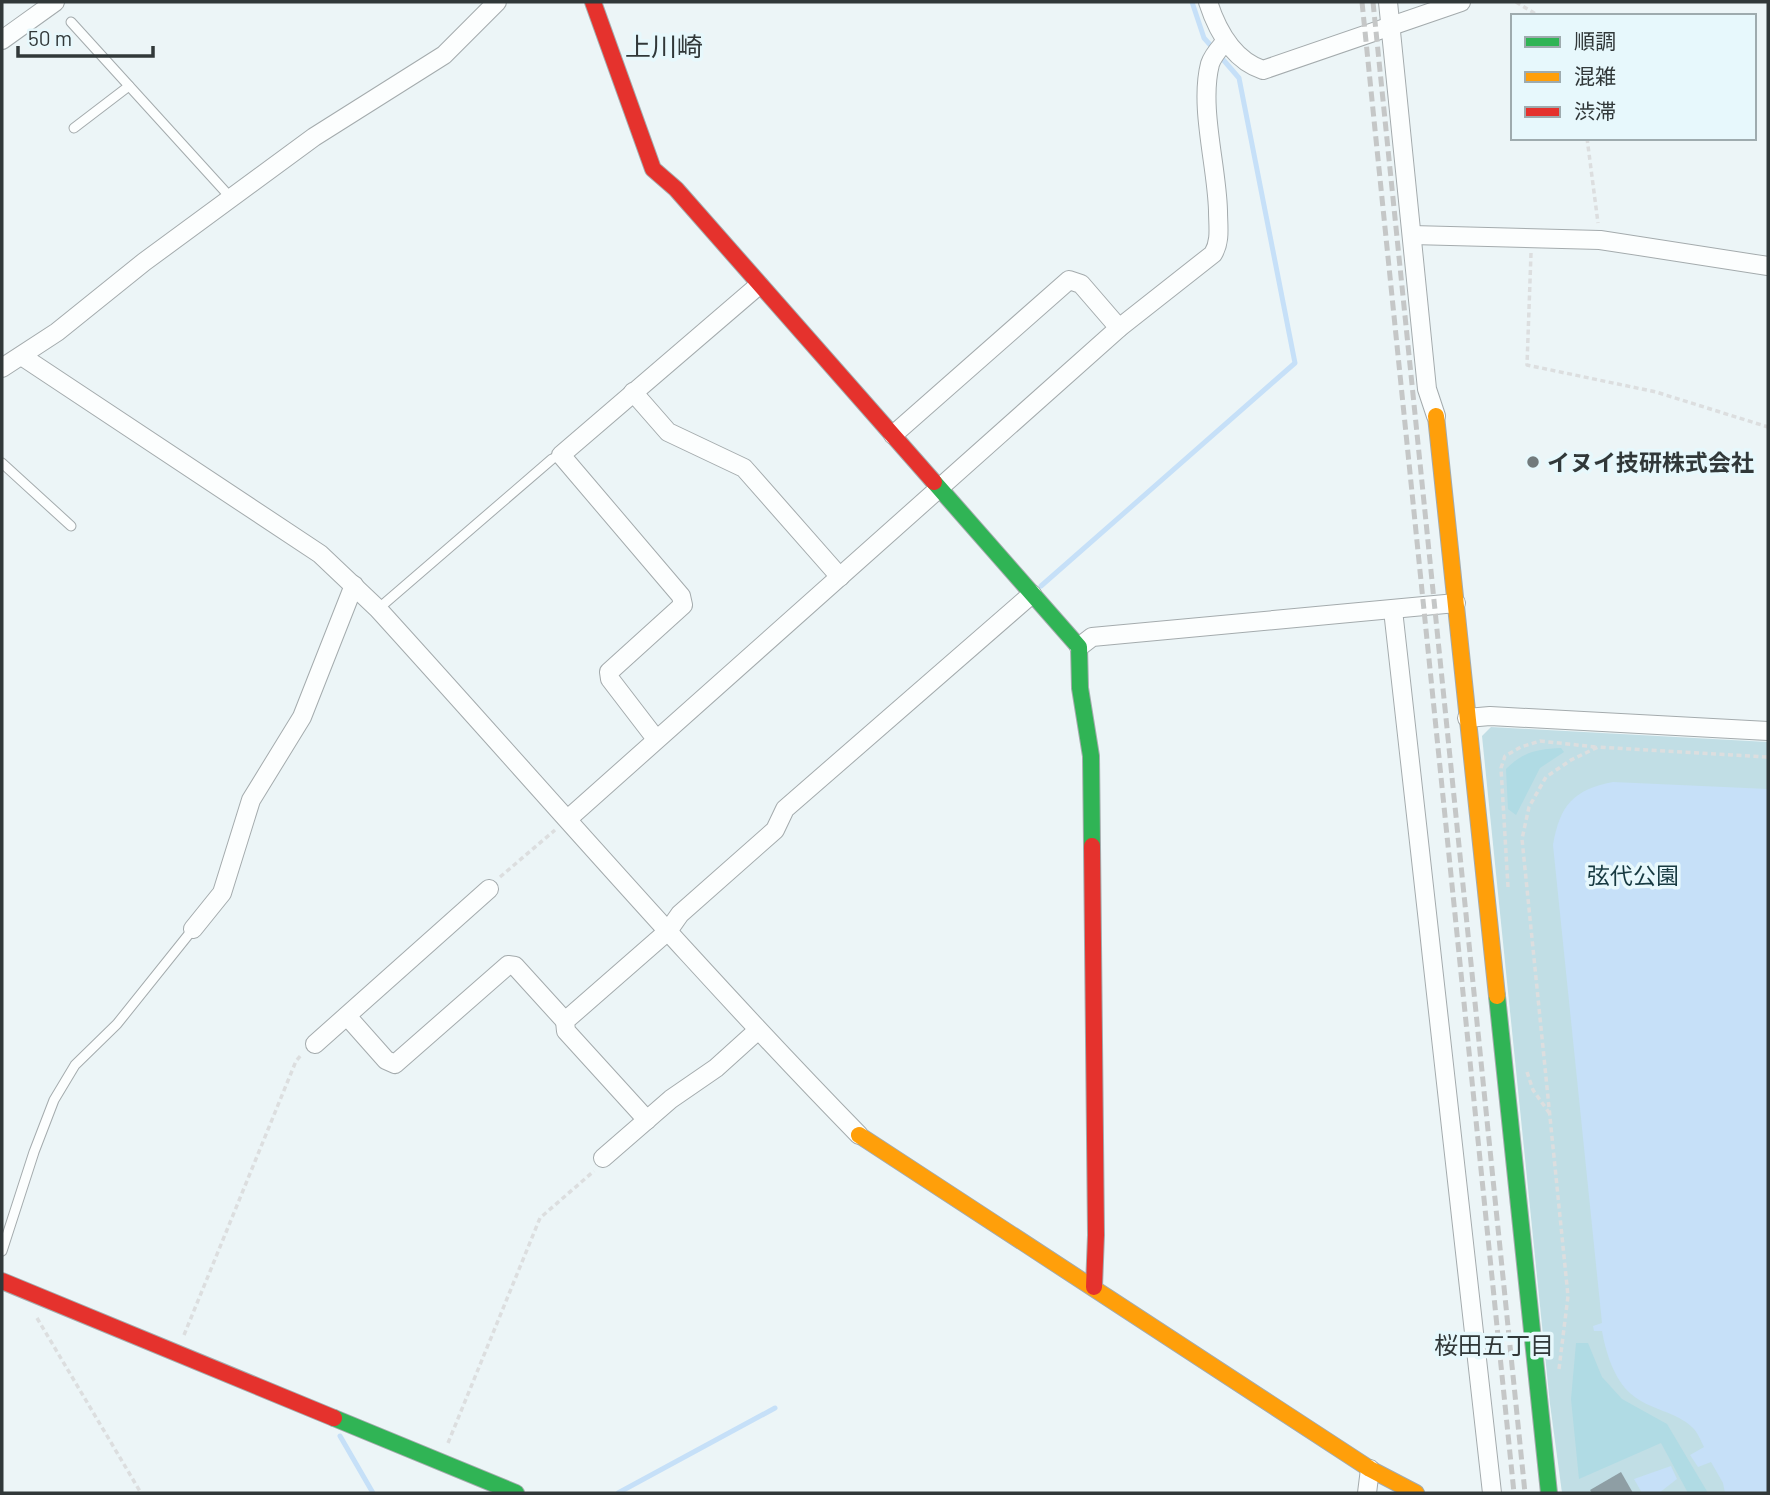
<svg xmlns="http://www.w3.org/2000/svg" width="1770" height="1495" font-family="Barlow,'Noto Sans JP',sans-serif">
  <rect width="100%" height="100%" fill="#ecf5f7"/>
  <path fill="#c1dee5" d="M 1491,727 L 1768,742 L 1768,1493 L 1562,1493 L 1550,1404 L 1482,736 Z"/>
  <g fill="#b0dbe4">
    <path d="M 1561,748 L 1564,752 L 1540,768 L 1516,815 L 1508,809 L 1506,769 C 1523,752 1537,749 1561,748 Z"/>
    <path d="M 1576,1343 L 1588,1343 L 1602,1377 L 1622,1399 L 1667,1424 L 1708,1493 L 1688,1493 L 1661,1443 L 1579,1479 L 1571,1399 Z"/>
  </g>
  <g fill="#c6e0f8">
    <path d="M 1613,782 L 1768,789 L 1768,1493 L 1725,1493 L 1723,1483 L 1711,1462 L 1698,1467 L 1690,1455 L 1704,1447 C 1701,1441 1698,1433 1693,1428 C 1676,1411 1649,1410 1631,1394 C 1614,1379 1606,1353 1602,1331 L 1594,1331 L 1593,1326 L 1602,1323 L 1553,845 C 1560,805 1573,790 1613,782 Z"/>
    <path d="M 1671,1466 L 1677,1479 L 1659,1493 L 1642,1493 L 1634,1479 Z"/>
  </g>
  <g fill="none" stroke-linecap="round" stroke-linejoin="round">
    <g stroke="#c6e0f8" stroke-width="5">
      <path d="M 1192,2 L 1204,38 L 1213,48"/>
      <path d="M 1041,586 L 1295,363 L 1239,78 L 1220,56"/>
      <path d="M 340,1436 L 373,1493"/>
      <path d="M 618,1493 L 775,1408"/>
    </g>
  </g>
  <path fill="#8e9ea4" d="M 1621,1472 L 1633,1493 L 1592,1493 L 1590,1490 Z"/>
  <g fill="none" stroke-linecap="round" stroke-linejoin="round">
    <defs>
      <g id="lane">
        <path d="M 71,22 L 231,198"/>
        <path d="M 74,128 L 129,86"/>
        <path d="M 2,463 L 71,526"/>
        <path d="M 378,609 L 552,459 L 561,455"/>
        <path d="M 2,1251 L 34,1152 L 54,1100 L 75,1065 L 117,1024 L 193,929"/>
      </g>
      <g id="street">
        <path d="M 1208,2 C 1217,30 1233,60 1263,70 L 1461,2"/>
        <path d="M 1388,2 L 1427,389 L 1436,416"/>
        <path d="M 2,40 L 55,2"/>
        <path d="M 1412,235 L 1600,240 L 1768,266"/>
        <path d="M 23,357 L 320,554 L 378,609 C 538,785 693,965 859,1135"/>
        <path d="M 2,368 L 57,332 L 144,262 L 314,137 L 444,55 L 497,2"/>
        <path d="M 633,392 L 668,432 L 744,468 L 840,577"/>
        <path d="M 893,435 L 1069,280 L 1081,284 L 1119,328"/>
        <path d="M 1393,610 L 1492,1493"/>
        <path d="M 1079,647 L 1092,637 L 1456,603"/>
        <path d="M 1467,718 L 1490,716 L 1768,731"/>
        <path d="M 656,739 L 610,679 L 609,672 L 683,605 L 681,596 L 561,455 L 759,285"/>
        <path d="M 569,818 L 1119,328 L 1213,254 C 1221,241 1218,226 1218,211 C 1217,166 1199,107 1210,64 C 1213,55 1219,49 1225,42"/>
        <path d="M 193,929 L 222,893 L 251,800 L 302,717 L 354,585"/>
        <path d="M 347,1016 L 386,1060 L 395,1064 L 508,965 L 515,966 L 565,1021"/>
        <path d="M 315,1044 L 489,889"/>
        <path d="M 647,1120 L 566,1031 L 565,1021 L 668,931 L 680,914 L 775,830 L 785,809 L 1032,594"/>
        <path d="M 603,1158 L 671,1099 L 716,1068 L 757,1031"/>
        <path d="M 1367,1493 L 1370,1469"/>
      </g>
      <g id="fast">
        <path d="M 934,482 L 1079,647 L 1080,688 L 1091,756 L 1092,846"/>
        <path d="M 1497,996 L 1549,1493"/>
        <path d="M 334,1418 L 516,1493"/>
      </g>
      <g id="slow">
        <path d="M 1436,416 L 1497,996"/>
        <path d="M 859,1135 L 1370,1469 L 1416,1493"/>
      </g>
      <g id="jam">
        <path d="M 593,2 L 653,169 L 676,189 L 934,482"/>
        <path d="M 1092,846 L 1096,1235 L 1094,1287"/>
        <path d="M 2,1281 L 334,1418"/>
      </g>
    </defs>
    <use href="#lane" stroke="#a4abad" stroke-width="11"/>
    <use href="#street" stroke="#a4abad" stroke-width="20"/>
    <use href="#fast" stroke="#a4abad" stroke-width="18"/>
    <use href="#slow" stroke="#a4abad" stroke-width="18"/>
    <use href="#jam" stroke="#a4abad" stroke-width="18"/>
    <g stroke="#dcdedf" stroke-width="3.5" stroke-dasharray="5 3.5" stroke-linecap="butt">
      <path d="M 1516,2 L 1539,16"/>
      <path d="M 1587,138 L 1598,223"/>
      <path d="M 1531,253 L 1527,365 L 1656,392 L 1768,427"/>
      <path d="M 500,877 L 555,830"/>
      <path d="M 1508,887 L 1501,768 L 1505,756 L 1521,747 L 1540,741 L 1596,747"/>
      <path d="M 1527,1072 L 1533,1090 L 1550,1114"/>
      <path d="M 37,1318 L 141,1493"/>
      <path d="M 184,1335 L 296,1061 L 301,1055"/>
      <path d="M 1559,1369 L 1568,1296 L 1522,839 L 1529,807 L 1546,777 L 1571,760 L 1598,747 L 1768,757"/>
      <path d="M 448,1443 L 540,1218 L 594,1171"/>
    </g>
    <use href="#lane" stroke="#fcfefe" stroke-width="9"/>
    <use href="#street" stroke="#fcfefe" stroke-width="18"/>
    <use href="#fast" stroke="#30b455" stroke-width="16"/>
    <use href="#slow" stroke="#ff9f0a" stroke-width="16"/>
    <use href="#jam" stroke="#e5322d" stroke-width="16"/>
    <g stroke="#c5c7c7" stroke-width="5" stroke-dasharray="10 5" stroke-linecap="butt">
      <path d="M 1362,2 L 1514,1493"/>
      <path d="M 1373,2 L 1525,1493"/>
    </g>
  </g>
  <circle fill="#727a7c" stroke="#e7f8fc" stroke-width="2.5" cx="1533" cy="462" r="7"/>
  <g text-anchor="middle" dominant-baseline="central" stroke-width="7" stroke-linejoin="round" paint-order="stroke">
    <g font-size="23" font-weight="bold" fill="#313839" stroke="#e7f8fc" text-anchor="start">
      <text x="1547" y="462">イヌイ技研株式会社</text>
    </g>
    <g font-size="23" fill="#173a41" stroke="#e7f8fc">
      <text x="1633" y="875">弦代公園</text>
    </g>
    <g font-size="24" fill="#313839" stroke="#e7f8fc">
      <text x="1494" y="1344">桜田五丁目</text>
    </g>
    <g font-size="26" fill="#313839" stroke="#e7f8fc">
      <text x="664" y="45">上川崎</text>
    </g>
  </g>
  <rect width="1770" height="1495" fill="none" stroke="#313839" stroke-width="7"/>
  <rect x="1511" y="14" width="245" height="126" fill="#e7f8fc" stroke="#9eabae" stroke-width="2"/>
  <rect x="1525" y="37" width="35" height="10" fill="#30b455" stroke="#9eabae" stroke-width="2"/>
  <text x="1574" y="49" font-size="21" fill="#313839">順調</text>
  <rect x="1525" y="72" width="35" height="10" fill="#ff9f0a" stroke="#9eabae" stroke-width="2"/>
  <text x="1574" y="84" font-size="21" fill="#313839">混雑</text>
  <rect x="1525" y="107" width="35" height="10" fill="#e5322d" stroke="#9eabae" stroke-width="2"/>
  <text x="1574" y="119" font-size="21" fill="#313839">渋滞</text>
  <path d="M18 46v10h135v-10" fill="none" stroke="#313839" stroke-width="3.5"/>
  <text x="28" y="46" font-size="21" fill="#313839" stroke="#e7f8fc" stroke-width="5" paint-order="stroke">50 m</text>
</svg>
